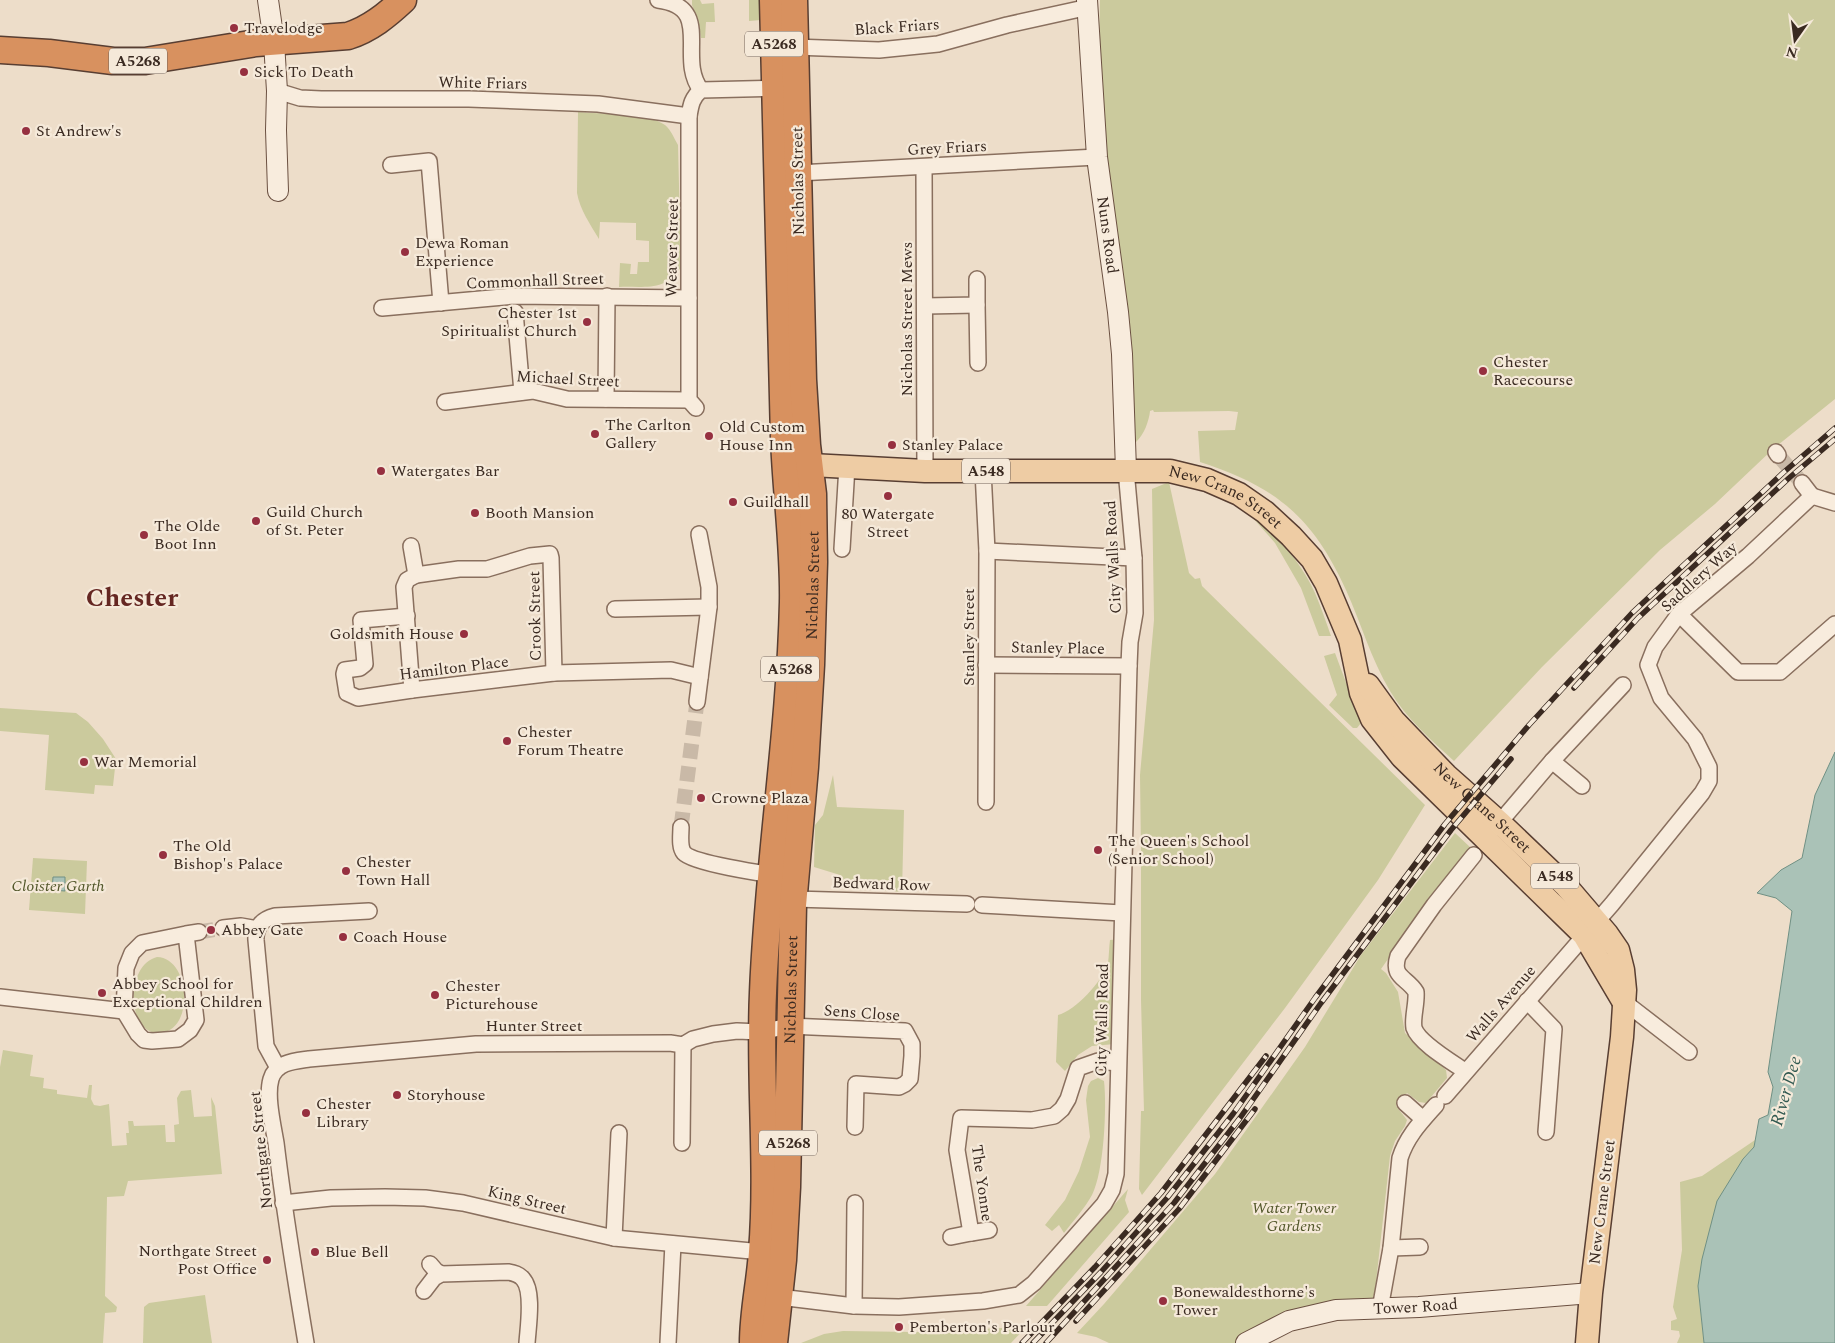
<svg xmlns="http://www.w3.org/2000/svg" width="1835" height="1343" font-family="Spectral,serif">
  <rect width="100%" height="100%" fill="#edddc9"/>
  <g fill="#cbca9d">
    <path d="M 692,0 L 700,0 L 702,4 L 714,3 L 715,22 L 706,22 L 705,38 L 701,38 L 699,24 L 692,5 Z"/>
    <path d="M 749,0 L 761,0 L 761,20 L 749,21 Z"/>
    <path d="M 1100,0 L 1835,0 L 1835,399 L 1773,449 L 1715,504 L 1660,550 L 1542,667 L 1454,761 C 1431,740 1406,718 1390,691 C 1371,659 1361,623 1346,590 C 1313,517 1275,486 1200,462 L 1198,431 L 1235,430 L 1238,412 L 1229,411 L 1154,412 L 1153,410 L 1150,411 C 1149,421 1144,435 1136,442 L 1107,159 L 1099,50 Z"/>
    <path d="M 578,112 C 599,114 649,113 665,125 C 671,130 674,138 678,145 L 681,267 C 666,292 644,286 619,287 L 620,263 L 631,264 L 630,274 L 637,274 L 638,262 L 649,262 L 649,241 L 636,240 L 636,223 L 600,222 L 599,239 C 590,224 580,210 577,193 Z"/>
    <path d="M 1169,482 L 1189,573 L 1195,579 L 1200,578 L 1202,586 L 1425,805 L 1378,880 L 1285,1008 L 1142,1195 L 1139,1189 L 1141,1111 L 1144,1111 L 1141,1000 L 1141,852 L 1140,775 L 1154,620 L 1152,489 Z"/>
    <path d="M 1244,508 C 1273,531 1299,558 1315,593 C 1321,607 1326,622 1331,636 L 1319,636 L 1301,588 L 1275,543 Z"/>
    <path d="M 1335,653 L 1361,723 L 1357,728 L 1353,728 L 1329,705 L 1337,695 L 1324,656 Z"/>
    <path d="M 0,708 L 76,713 L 88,722 L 103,739 L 116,759 L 113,786 L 95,785 L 94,794 L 45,790 L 49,735 L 0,731 Z"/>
    <path d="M 833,775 L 837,807 L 904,810 L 902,892 L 843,887 L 840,875 L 814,867 L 815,825 L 823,815 Z"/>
    <path d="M 1455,833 L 1471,848 L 1431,898 L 1381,969 L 1386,973 L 1398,992 L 1405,1033 L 1446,1070 L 1447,1078 L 1426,1103 L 1419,1102 L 1407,1093 L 1396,1106 L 1407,1120 L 1405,1126 L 1395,1141 L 1390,1156 L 1375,1291 L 1372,1301 L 1267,1327 L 1235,1343 L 1109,1343 L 1096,1337 L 1077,1333 L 1104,1304 L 1215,1174 L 1305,1047 L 1361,955 Z"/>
    <path d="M 33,858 L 87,861 L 85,914 L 29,910 Z"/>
    <path d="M 1119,939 L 1115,1044 L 1092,1046 L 1078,1055 L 1065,1071 L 1056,1062 L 1058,1015 C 1075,1011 1103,981 1108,963 C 1109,956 1109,947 1110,940 Z"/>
    <path d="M 157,957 C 191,958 195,1032 159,1033 C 127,1034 124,966 157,957 Z"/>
    <path d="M 3,1050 L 33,1055 L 30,1076 L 44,1078 L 43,1088 L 57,1090 L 57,1094 L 87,1098 L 89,1085 L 92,1085 L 91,1099 L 94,1105 L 100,1106 L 109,1104 L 112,1146 L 127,1145 L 126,1133 L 129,1133 L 128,1121 L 133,1121 L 134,1126 L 165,1125 L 166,1142 L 175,1142 L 174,1125 L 179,1124 L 177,1098 L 181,1091 L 191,1090 L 194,1117 L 212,1116 L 211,1097 L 215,1106 L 222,1174 L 128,1181 L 124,1196 L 107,1197 L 105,1296 L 117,1307 L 116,1312 L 105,1313 L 103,1343 L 0,1343 L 0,1067 Z"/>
    <path d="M 1098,1078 L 1104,1081 C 1107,1107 1104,1172 1092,1195 C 1085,1208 1073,1221 1064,1233 L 1059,1225 L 1052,1231 L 1045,1225 L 1065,1200 L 1079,1171 L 1090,1137 L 1086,1100 L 1088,1086 L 1091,1081 Z"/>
    <path d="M 1755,1140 L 1754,1147 L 1743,1159 L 1698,1286 L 1704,1343 L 1677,1343 L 1680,1336 L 1679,1331 L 1671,1330 L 1671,1321 L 1677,1319 L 1673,1307 L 1682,1250 L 1680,1182 L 1702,1176 Z"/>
    <path d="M 1128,1189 L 1125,1200 L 1129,1212 L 1047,1306 L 1026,1306 Z"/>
    <path d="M 205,1295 L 212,1343 L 143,1343 L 144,1307 L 149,1303 Z"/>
    <path d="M 1026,1327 L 1011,1343 L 801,1343 L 824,1334 L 843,1331 L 915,1332 Z"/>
  </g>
  <g fill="#aac2b7" stroke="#709084">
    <path d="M 1835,752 L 1835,1343 L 1704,1343 L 1698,1286 L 1702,1259 L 1717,1201 L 1743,1159 L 1754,1147 L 1759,1119 L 1768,1115 L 1773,1087 L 1768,1072 L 1792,911 L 1776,898 L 1757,893 L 1781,870 L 1802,858 L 1815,795 Z"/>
    <path d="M 53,877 L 65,877 L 65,891 L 52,890 Z"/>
  </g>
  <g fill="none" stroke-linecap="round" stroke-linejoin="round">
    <g stroke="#c9b9a7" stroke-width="15" stroke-dasharray="15 8" stroke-linecap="butt">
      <path d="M 1778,455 L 1802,483"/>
      <path d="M 681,827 L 697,702"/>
      <path d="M 199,932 L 223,928"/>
    </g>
    <defs>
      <g id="street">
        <path d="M 658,0 C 715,7 676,58 701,90"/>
        <path d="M 794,47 L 879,50 L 938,44 L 1007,25 L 1089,7"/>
        <path d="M 277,91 L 300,98 L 321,99 L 469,99 L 598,104 L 689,116"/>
        <path d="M 391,165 L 429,161 L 441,303"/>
        <path d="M 924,167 L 925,471"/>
        <path d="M 798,173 L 1097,157"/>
        <path d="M 977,305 L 978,363"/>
        <path d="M 925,306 L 977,305 L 977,279"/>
        <path d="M 382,308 L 514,296 L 689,298"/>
        <path d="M 515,312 L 522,392"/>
        <path d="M 606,399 L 607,296"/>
        <path d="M 445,402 L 533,391 L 567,399 L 689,400"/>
        <path d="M 696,408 L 689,400 L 689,116 C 691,104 692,98 701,90 L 781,88"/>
        <path d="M 1776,452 L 1778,455"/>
        <path d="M 983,471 L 987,551 L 986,802"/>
        <path d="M 1802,483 L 1812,496"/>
        <path d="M 1812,496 L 1835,503"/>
        <path d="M 411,546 L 416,575 L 407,580 L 404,587 L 412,690"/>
        <path d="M 842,549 L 847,466"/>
        <path d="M 987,551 L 1134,558"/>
        <path d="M 416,575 L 459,569 L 487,569 L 530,556 L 550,554 L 551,558 L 554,673"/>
        <path d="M 615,609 L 709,607"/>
        <path d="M 1679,614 L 1738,672 L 1780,672 L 1835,624"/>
        <path d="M 407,616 L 361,620 L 365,664 L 360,668 L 345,670 L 344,674 L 347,693 L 358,698 L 412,690 L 554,673 L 671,670 L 700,677"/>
        <path d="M 986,665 L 1129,666"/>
        <path d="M 697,702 L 709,607 L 709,587 L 699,534"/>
        <path d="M 1552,761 L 1582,786"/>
        <path d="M 681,827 C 681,835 679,847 684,853 C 693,863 763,874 778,875"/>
        <path d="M 1494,829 L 1552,761 L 1623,685"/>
        <path d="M 794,899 L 967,904"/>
        <path d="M 982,905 L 1122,913"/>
        <path d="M 223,928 L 241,926 L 258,929"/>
        <path d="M 186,934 L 142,943 L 132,953 L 126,968 L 124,1011 L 138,1034 L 144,1040 L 152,1041 L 178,1039 L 190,1030 L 196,1020 L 186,934 L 199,932"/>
        <path d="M 0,997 L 124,1011"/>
        <path d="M 1527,1001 L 1554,1029 L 1546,1132"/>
        <path d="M 1623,1001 L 1689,1052"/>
        <path d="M 278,1068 L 266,1046 L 256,940 C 255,926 263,919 275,916 L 369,911"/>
        <path d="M 1465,1071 C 1452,1062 1419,1043 1414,1028 C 1412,1018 1417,1004 1416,992 C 1407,977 1391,978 1398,956 L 1434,905 L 1474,855"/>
        <path d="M 1445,1096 L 1612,904 L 1702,793 L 1709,781 L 1709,767 L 1695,739 L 1661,698 L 1648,665 L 1655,647 L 1679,614 L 1748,556 L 1812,496"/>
        <path d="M 1405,1103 L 1423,1119"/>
        <path d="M 682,1143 L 683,1045"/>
        <path d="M 283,1203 L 331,1198 L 385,1197 L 425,1198 L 463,1203 L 614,1238 L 762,1252"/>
        <path d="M 989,1230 L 971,1233 L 957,1150 L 961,1118 L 1032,1120 L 1054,1116 L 1062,1109 L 1068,1099 L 1078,1068 L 1098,1061 L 1118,1063"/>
        <path d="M 951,1237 L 971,1233"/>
        <path d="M 614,1238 L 619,1133"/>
        <path d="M 1391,1248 L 1420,1247"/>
        <path d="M 430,1264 L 436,1271 L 441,1274"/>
        <path d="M 424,1291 L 434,1278 L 441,1274 L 508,1272 C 514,1273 519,1274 523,1279 C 534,1291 528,1327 527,1343"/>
        <path d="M 779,1297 L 854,1306 L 899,1307 L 983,1301 L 1019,1295 L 1034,1283 L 1104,1204 L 1112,1190 L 1116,1174 L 1129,666 L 1130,642 L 1135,613 L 1134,558 L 1126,470"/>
        <path d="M 854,1306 L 855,1203"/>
        <path d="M 1380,1309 L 1391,1248 L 1400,1158 C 1407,1136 1421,1122 1436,1105"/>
        <path d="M 306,1343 C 295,1277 284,1210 276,1143 C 273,1125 266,1096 271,1079 C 276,1062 295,1061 309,1059 L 476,1044 L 670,1043 L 683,1045 L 693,1039 L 713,1034 L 737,1031 L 761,1032 L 789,1026 L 905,1031 L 912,1044 L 912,1056 L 910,1079 L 905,1084 L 899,1087 L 856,1084 L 855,1127"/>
        <path d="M 668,1343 L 673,1244"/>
      </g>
      <g id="secondary">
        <path d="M 268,0 L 274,42 L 277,91 L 276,130 L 278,191"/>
        <path id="s1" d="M 1087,0 L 1097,157 L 1118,312 L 1122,354 L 1126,470"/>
        <path id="s2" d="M 1246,1343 L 1289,1321 L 1336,1310 L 1419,1307 L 1591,1293"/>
      </g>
      <g id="primary">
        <path id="s3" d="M 792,464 L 925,471 L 1170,471 L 1207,480 L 1239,494 L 1265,512 L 1291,536 L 1312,559 L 1326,583 L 1350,640 L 1361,693 L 1372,719 L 1402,757 L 1584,935 L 1623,1001"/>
        <path id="s4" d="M 1368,685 L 1394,721 L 1446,775 L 1499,822 L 1566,886 L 1607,934 L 1618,950 L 1623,970 L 1625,990 L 1622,1037 L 1591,1293 L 1587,1343"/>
      </g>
      <g id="highway">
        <path d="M 0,50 L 49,53 L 113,61 L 145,61 L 256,43 L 348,36 C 370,29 387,15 403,0"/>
        <path d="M 753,1343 C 753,1312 760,1283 762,1252 C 769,1166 759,1079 763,993 C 768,862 790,733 793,602 C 794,547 786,493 784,438 L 773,0"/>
        <path id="s5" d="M 774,1343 L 783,1260 L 787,1187 L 793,905 L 805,767 L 811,665 L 814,562 L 813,494 L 807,445 L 803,380 L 794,0"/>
      </g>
    </defs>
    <use href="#street" stroke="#896f5e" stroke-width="18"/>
    <use href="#secondary" stroke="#6b5041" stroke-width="22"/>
    <use href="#primary" stroke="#583e32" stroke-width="25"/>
    <use href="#highway" stroke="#583e32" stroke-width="29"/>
    <use href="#street" stroke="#f8ecdd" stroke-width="15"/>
    <use href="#secondary" stroke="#f8ecdd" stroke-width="20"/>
    <use href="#primary" stroke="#eecca4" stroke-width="22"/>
    <use href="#highway" stroke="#d8915f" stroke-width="26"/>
    <defs>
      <g id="rail">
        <path d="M 1574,688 L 1638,618 L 1789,478 L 1835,439"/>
        <path d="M 1076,1321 L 1179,1209 L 1255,1109"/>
        <path d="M 1022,1343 L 1095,1267 L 1161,1193 L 1266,1056"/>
        <path d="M 1033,1343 L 1101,1272 L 1167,1198 L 1233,1114 L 1315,998 L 1445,824 L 1529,725 L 1632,613 L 1784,472 L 1835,428"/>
        <path d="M 1046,1343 L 1174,1203 L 1240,1118 L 1321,1003 L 1451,830 L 1511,759"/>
      </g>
    </defs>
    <use href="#rail" stroke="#3a2a21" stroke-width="5.5"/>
    <use href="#rail" stroke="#f5e9d9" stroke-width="4" stroke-dasharray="11" stroke-linecap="butt"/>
  </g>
  <g fill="#963040" stroke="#f5e9d9" stroke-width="2">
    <circle cx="234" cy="28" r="5"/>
    <circle cx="244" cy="72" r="5"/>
    <circle cx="26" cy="131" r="5"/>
    <circle cx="405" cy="252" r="5"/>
    <circle cx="587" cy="322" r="5"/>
    <circle cx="1483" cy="371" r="5"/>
    <circle cx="595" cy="434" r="5"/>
    <circle cx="709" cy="436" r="5"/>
    <circle cx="892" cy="445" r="5"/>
    <circle cx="381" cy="471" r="5"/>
    <circle cx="888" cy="496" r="5"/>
    <circle cx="733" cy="502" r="5"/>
    <circle cx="475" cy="513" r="5"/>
    <circle cx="256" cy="521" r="5"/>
    <circle cx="144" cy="535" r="5"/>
    <circle cx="464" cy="634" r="5"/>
    <circle cx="507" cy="741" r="5"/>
    <circle cx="84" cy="762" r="5"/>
    <circle cx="701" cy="798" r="5"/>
    <circle cx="1098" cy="850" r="5"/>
    <circle cx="163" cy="855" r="5"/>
    <circle cx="346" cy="871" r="5"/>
    <circle cx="211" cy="930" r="5"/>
    <circle cx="343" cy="937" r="5"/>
    <circle cx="102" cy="993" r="5"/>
    <circle cx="435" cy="995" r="5"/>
    <circle cx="397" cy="1095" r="5"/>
    <circle cx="306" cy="1113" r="5"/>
    <circle cx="315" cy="1252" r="5"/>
    <circle cx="267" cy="1260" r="5"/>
    <circle cx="1163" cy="1301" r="5"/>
    <circle cx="899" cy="1327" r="5"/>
  </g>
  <g text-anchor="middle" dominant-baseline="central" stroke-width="4.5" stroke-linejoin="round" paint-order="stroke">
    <g fill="#f5e9d9" stroke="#726358" stroke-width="1">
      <rect x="745" y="31.5" width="58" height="25" rx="4"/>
      <rect x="109" y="48.5" width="58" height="25" rx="4"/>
      <rect x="962" y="458.5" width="48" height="25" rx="4"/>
      <rect x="761" y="656.5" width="58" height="25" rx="4"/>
      <rect x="1531" y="863.5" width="48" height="25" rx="4"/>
      <rect x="759" y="1130.5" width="58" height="25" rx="4"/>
    </g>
    <g font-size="15" font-weight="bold" fill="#3a2a21">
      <text x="774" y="44">A5268</text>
      <text x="138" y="61">A5268</text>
      <text x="986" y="471">A548</text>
      <text x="790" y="669">A5268</text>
      <text x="1555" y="876">A548</text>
      <text x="788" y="1143">A5268</text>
    </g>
    <g font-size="16" fill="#3a2a21" stroke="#f5e9d9">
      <text transform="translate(897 27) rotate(-4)">Black Friars</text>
      <text transform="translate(483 83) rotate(1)">White Friars</text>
      <text transform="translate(947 148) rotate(-3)">Grey Friars</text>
      <text transform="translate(798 181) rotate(-91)">Nicholas Street</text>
      <text stroke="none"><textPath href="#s1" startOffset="236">Nuns Road</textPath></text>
      <text transform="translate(672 248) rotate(-89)">Weaver Street</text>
      <text transform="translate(535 281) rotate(-2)">Commonhall Street</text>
      <text transform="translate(907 319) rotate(-90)">Nicholas Street Mews</text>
      <text transform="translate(568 379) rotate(3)">Michael Street</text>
      <text stroke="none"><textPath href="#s3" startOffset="440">New Crane Street</textPath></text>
      <text transform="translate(1113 557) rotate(-93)">City Walls Road</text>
      <text transform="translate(1699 577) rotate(-42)">Saddlery Way</text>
      <text stroke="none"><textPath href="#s5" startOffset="759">Nicholas Street</textPath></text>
      <text transform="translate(535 616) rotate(-91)">Crook Street</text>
      <text transform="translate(969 637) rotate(-90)">Stanley Street</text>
      <text transform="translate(1058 648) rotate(1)">Stanley Place</text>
      <text transform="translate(454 668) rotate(-7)">Hamilton Place</text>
      <text stroke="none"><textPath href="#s4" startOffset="168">New Crane Street</textPath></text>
      <text transform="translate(881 884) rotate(2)">Bedward Row</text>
      <text stroke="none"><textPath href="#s5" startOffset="354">Nicholas Street</textPath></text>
      <text transform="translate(1501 1004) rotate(-49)">Walls Avenue</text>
      <text transform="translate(862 1013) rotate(4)">Sens Close</text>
      <text transform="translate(1102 1020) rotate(-89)">City Walls Road</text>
      <text x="534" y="1026">Hunter Street</text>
      <text transform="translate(261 1150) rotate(-96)">Northgate Street</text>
      <text transform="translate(982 1183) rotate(82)">The Yonne</text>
      <text transform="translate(527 1200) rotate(13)">King Street</text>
      <text transform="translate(1602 1202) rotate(-83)">New Crane Street</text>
      <text stroke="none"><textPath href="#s2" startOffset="176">Tower Road</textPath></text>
    </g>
    <g font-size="16" fill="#3a2a21" stroke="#f5e9d9" text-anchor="start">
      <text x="244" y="28">Travelodge</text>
      <text x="254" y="72">Sick To Death</text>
      <text x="36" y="131">St Andrew's</text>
      <text x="415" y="243">Dewa Roman<tspan x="415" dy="18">Experience</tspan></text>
      <text x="577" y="313" text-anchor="end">Chester 1st<tspan x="577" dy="18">Spiritualist Church</tspan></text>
      <text x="1493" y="362">Chester<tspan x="1493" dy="18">Racecourse</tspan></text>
      <text x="605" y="425">The Carlton<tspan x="605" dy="18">Gallery</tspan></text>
      <text x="719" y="427">Old Custom<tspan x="719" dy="18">House Inn</tspan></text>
      <text x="902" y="445">Stanley Palace</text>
      <text x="391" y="471">Watergates Bar</text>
      <text x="743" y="502">Guildhall</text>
      <text x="266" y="512">Guild Church<tspan x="266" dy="18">of St. Peter</tspan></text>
      <text x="485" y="513">Booth Mansion</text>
      <text x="888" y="514" text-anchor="middle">80 Watergate<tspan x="888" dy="18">Street</tspan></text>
      <text x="154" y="526">The Olde<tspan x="154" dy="18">Boot Inn</tspan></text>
      <text x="454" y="634" text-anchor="end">Goldsmith House</text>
      <text x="517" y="732">Chester<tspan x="517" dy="18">Forum Theatre</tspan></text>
      <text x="94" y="762">War Memorial</text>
      <text x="711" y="798">Crowne Plaza</text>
      <text x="1108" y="841">The Queen's School<tspan x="1108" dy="18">(Senior School)</tspan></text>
      <text x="173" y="846">The Old<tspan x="173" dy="18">Bishop's Palace</tspan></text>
      <text x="356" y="862">Chester<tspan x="356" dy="18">Town Hall</tspan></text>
      <text x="221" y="930">Abbey Gate</text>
      <text x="353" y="937">Coach House</text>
      <text x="112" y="984">Abbey School for<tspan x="112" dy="18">Exceptional Children</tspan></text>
      <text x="445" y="986">Chester<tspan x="445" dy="18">Picturehouse</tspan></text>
      <text x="407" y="1095">Storyhouse</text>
      <text x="316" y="1104">Chester<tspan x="316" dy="18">Library</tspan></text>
      <text x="257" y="1251" text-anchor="end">Northgate Street<tspan x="257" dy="18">Post Office</tspan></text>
      <text x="325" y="1252">Blue Bell</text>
      <text x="1173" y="1292">Bonewaldesthorne's<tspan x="1173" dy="18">Tower</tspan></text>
      <text x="909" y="1327">Pemberton's Parlour</text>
    </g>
    <g font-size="16" font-style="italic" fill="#515629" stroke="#f5e9d9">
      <text x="58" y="886">Cloister Garth</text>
      <text x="1294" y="1208">Water Tower<tspan x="1294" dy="18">Gardens</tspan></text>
    </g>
    <g font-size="18" font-style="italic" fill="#315951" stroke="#f5e9d9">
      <text transform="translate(1786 1091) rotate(-74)">River Dee</text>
    </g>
    <g font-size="26" font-weight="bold" fill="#652722" stroke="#f5e9d9">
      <text x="132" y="598">Chester</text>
    </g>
  </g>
  <g transform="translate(1795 40) rotate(194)" stroke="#f5e9d9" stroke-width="4" paint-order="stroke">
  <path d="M0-4L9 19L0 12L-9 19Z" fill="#3a2a21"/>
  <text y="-8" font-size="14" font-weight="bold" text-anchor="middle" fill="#3a2a21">N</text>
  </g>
</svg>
